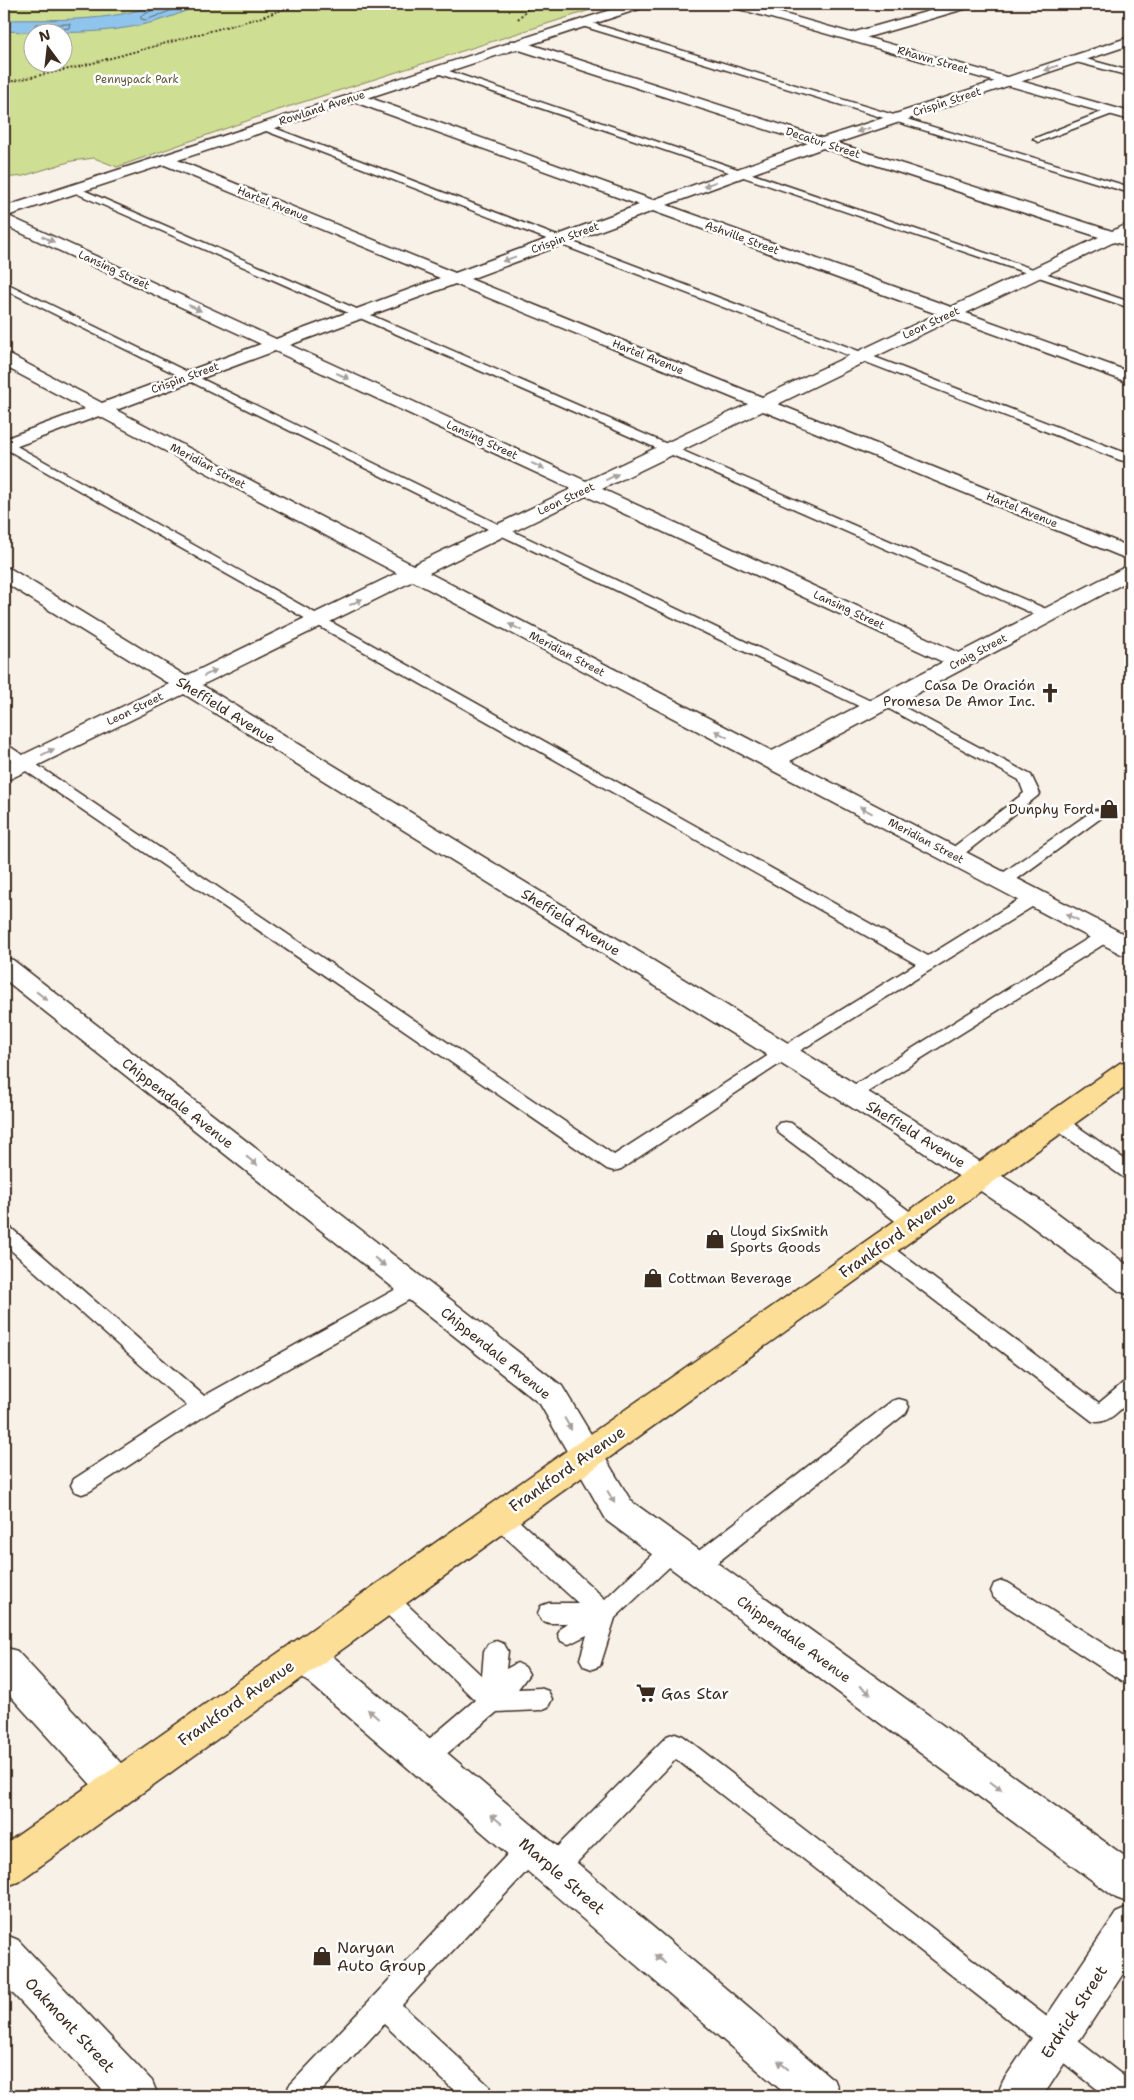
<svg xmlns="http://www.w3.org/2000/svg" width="1134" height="2100" font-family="'Shantell Sans',sans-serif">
  <rect width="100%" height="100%" fill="#f8f1e8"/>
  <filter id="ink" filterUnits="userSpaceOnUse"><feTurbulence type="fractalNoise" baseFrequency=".02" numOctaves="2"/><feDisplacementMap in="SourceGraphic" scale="10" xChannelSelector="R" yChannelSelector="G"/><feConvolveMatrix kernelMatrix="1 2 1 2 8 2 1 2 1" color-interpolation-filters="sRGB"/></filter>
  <g filter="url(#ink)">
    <path fill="#cede92" stroke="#848458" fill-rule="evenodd" d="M 4,4 L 609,4 L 275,111 L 117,167 L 94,158 L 72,161 L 23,176 L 4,178 ZM 32,32 L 62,32 L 62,62 L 32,62 Z"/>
    <path fill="#8fc4ec" stroke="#6d869a" d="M 157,4 L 200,4 C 140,36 69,34 4,31 L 4,20 C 54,19 109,23 157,4 Z"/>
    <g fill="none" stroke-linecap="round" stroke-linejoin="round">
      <g stroke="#5d6870" stroke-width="1">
        <path d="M 156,4 L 155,9 L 141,16 L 141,19 L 146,20 L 188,4"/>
        <path d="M 37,32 L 34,27 L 36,24 L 70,24 L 69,28 L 61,29 L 58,32"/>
      </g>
      <defs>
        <g id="lane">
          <path d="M 579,21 L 585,21 L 1130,187 L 1130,193 L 579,25 Z"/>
          <path d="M 1075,56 L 1130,71 L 1130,76 L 1072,61 L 1072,57 Z"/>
          <path d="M 434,68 L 440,68 L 1130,302 L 1130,308 L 434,72 Z"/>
          <path d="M 1112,108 L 1116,111 L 1115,113 L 1041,141 L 1038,142 L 1033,139 Z"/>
          <path d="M 264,124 L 1123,452 L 1130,449 L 1130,458 L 1124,461 L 1120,460 L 261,129 L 260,127 Z"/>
          <path d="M 74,186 L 1053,612 L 1055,615 L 1048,619 L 1043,618 L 71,191 L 69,189 Z"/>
          <path d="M 4,282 L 504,527 L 877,704 L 879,707 L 877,710 L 867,710 L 496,533 L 4,289 Z"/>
          <path d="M 4,439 L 928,956 L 1028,894 L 1040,894 L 1042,898 L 1040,902 L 790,1057 L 621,1169 L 614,1171 L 607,1169 L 4,756 L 4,745 L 9,746 L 614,1155 L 778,1049 L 916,964 L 4,448 Z"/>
          <path d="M 885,697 L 1031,775 L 1040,794 L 959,858 L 947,858 L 945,855 L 947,852 L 1024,793 L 1019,780 L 880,704 L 878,701 L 880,698 Z"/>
          <path d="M 1096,810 L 1101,812 L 1104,815 L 1101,818 L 1009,885 L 997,885 L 995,881 L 997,877 L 1091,812 Z"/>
          <path d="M 1106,930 L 1112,931 L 1114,935 L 1112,939 L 858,1098 L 852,1100 L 846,1098 L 843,1094 L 846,1090 L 1100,931 Z"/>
          <path d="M 1058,1116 L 1064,1117 L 1130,1163 L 1130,1179 L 1123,1177 L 1052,1127 L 1049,1122 L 1052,1117 Z"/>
          <path d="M 785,1122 L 791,1123 L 920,1219 L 923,1224 L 920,1229 L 913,1231 L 906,1229 L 779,1133 L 776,1128 L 779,1123 Z"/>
          <path d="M 4,1226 L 11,1228 L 204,1396 L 407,1283 L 414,1280 L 421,1283 L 424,1288 L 421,1293 L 209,1413 L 90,1491 L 82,1494 L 74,1491 L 71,1485 L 74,1479 L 187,1406 L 4,1244 Z"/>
          <path d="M 880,1241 L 887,1243 L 1099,1403 L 1123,1383 L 1130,1381 L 1130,1401 C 1119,1410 1107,1426 1092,1421 L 873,1253 L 870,1248 L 873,1243 Z"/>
          <path d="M 899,1399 L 906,1401 L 909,1407 L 906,1413 L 703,1574 L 695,1577 L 687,1574 L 684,1567 L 687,1560 L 892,1401 Z"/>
          <path d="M 499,1508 L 507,1510 L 605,1599 L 664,1543 L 672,1540 L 680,1543 L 683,1550 L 680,1557 L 615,1618 L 600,1666 L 592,1669 L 584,1666 L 580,1659 L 587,1635 L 569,1644 L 561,1641 L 558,1634 L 561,1627 L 567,1623 L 549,1623 L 541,1620 L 538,1613 L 541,1606 L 549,1603 L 578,1603 L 491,1524 L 488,1517 L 491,1510 Z"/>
          <path d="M 1002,1581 L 1010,1584 L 1130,1661 L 1130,1684 L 1122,1681 L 994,1598 L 991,1591 L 994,1584 Z"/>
          <path d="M 385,1588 L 393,1591 L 482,1676 L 484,1651 L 488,1644 L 496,1641 L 504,1644 L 508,1651 L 506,1669 L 517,1663 L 525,1667 L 529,1674 L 518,1689 L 540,1688 L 548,1691 L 552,1699 L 548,1707 L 540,1710 L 497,1712 L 432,1766 L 424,1769 L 416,1766 L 412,1758 L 416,1750 L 475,1700 L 377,1605 L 374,1598 L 377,1591 Z"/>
          <path d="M 675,1733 L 683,1736 L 1130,2081 L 1130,2096 L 1106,2096 L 676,1759 L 563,1877 L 554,1880 L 545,1877 L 541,1868 L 545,1859 L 667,1736 Z"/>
          <path d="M 530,1837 L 539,1840 L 542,1849 L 539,1858 L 402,2005 L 489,2086 L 492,2096 L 460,2096 L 384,2024 L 317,2096 L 286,2096 L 289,2086 L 521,1840 Z"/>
        </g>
        <g id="street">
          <path d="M 954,4 L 973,4 L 971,7 L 858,40 L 848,40 L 847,37 L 848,34 Z"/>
          <path d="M 1130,37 L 1130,45 L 837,143 L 1112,231 L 1130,223 L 1130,234 L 1127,236 L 1129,239 L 1127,242 L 1121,244 L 1114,242 L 966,313 L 1130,372 L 1130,383 L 953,319 L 778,404 L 1130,547 L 1130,560 L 763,411 L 602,489 L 959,653 L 1123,568 L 1130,566 L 1130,580 L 790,761 L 1130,937 L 1130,956 L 1121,954 L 413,581 L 202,685 L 937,1134 L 1044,1203 L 1130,1267 L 1130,1295 L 1119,1291 L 1022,1219 L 917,1148 L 184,694 L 12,778 L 4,780 L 4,764 L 169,684 L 4,582 L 4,567 L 11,569 L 186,676 L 397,573 L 99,416 L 4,451 L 4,439 L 85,409 L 4,366 L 4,354 L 10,355 L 102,403 L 261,344 L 4,225 L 4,214 L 276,339 L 440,278 L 160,163 L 158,160 L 160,157 L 170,157 L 455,273 L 639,205 L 349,100 L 347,97 L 349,94 L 359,94 L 653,200 L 808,143 L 510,47 L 509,44 L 510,41 L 520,41 L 822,138 ZM 823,148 L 1099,237 L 951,307 L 667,205 ZM 653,211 L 937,314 L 762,397 L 470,279 ZM 455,284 L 748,404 L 586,481 L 290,345 ZM 275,351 L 571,489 L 413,565 L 116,410 ZM 586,496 L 943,662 L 772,751 L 429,573 Z"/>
          <path d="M 4,958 L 13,960 L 562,1386 L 631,1501 L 1130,1860 L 1130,1903 L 1116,1898 L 607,1521 L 540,1404 L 4,979 Z"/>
          <path d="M 304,1639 L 317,1643 L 835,2081 L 841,2096 L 788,2096 L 291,1667 L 286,1655 L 291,1643 Z"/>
          <path d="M 4,1647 L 17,1651 L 131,1774 L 137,1787 L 131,1800 L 118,1805 L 105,1800 L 4,1689 Z"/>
          <path d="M 1130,1907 L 1130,1963 L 1043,2096 L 997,2096 L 1003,2081 L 1116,1913 Z"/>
          <path d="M 4,1934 L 18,1940 L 152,2081 L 158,2096 L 108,2096 L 4,1984 Z"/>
        </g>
        <g id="secondary">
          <path d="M 629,4 L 647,4 L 645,7 L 4,217 L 4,207 Z"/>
          <path d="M 730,4 L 749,4 L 1130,112 L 1130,120 L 732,7 Z"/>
        </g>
        <path id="primary" d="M 1130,1060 L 1130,1084 L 18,1882 L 4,1887 L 4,1845 L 1120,1063 Z"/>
      </defs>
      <use href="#lane" stroke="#3b2a1e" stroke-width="3"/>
      <use href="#street" stroke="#3b2a1e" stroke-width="3"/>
      <use href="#secondary" stroke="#3b2a1e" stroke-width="3"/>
      <use href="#primary" stroke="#3b2a1e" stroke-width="3"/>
      <g stroke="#3b2a1e" stroke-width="2" stroke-dasharray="2 2" stroke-linecap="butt">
        <path d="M 518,19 L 532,4"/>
        <path d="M 4,83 L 78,67 L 262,17 L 298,4"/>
      </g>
      <use href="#lane" fill="#fff" fill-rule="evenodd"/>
      <use href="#street" fill="#fff" fill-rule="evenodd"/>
      <use href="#secondary" fill="#fff" fill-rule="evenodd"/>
      <use href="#primary" fill="#fdde96" fill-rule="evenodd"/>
    </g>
    <defs><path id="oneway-solid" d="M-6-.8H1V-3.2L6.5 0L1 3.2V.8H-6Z" transform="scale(1.25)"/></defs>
    <g fill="#a79f9a">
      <use href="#oneway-solid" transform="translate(1051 68) rotate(161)"/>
      <use href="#oneway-solid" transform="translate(863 130) rotate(162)"/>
      <use href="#oneway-solid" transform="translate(710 184) rotate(160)"/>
      <use href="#oneway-solid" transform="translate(48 239) rotate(25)"/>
      <use href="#oneway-solid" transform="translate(509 259) rotate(160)"/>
      <use href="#oneway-solid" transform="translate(195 308) rotate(25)"/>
      <use href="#oneway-solid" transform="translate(343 376) rotate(25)"/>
      <use href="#oneway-solid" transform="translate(538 466) rotate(25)"/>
      <use href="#oneway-solid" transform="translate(612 477) rotate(-26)"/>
      <use href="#oneway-solid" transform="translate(356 602) rotate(-26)"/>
      <use href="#oneway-solid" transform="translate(515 627) rotate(-152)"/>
      <use href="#oneway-solid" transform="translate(210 673) rotate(-26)"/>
      <use href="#oneway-solid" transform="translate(721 734) rotate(-152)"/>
      <use href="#oneway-solid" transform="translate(48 752) rotate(-26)"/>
      <use href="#oneway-solid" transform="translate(866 810) rotate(-152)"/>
      <use href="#oneway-solid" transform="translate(1072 917) rotate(-153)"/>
      <use href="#oneway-solid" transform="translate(42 996) rotate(38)"/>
      <use href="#oneway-solid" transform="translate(252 1161) rotate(38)"/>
      <use href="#oneway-solid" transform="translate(380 1262) rotate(38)"/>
      <use href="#oneway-solid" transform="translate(568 1424) rotate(60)"/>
      <use href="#oneway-solid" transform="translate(611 1497) rotate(60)"/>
      <use href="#oneway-solid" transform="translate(865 1690) rotate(36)"/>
      <use href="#oneway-solid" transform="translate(373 1714) rotate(-139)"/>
      <use href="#oneway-solid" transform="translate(996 1786) rotate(36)"/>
      <use href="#oneway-solid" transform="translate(496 1819) rotate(-140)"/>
      <use href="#oneway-solid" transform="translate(660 1959) rotate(-140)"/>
      <use href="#oneway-solid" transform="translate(783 2065) rotate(-140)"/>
    </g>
  </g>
  <defs>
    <symbol id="church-bare" viewBox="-9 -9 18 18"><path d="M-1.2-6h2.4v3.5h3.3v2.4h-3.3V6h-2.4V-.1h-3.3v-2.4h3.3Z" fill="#3b2a1e" stroke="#fff" stroke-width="2.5" paint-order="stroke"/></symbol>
    <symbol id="shop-bare" viewBox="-9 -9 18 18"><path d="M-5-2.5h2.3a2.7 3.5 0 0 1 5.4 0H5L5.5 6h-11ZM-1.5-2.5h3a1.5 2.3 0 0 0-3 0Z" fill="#3b2a1e" stroke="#fff" stroke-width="2.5" paint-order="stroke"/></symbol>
    <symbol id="supermarket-bare" viewBox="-9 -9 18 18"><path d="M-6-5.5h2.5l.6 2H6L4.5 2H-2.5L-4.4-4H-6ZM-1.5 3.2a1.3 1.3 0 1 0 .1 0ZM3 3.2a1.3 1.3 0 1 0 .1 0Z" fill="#3b2a1e" stroke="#fff" stroke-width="2.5" paint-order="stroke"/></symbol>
  </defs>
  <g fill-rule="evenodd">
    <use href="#church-bare" x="1036" y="679" width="28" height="28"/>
    <use href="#shop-bare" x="1095" y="795" width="28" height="28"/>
    <use href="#shop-bare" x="701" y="1225" width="28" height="28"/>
    <use href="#shop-bare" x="639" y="1264" width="28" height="28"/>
    <use href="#supermarket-bare" x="632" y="1679" width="28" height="28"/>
    <use href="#shop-bare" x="308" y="1942" width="28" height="28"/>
  </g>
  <g text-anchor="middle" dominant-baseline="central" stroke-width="5" stroke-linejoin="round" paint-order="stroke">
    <g font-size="11" fill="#3b2a1e" stroke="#fff">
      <text transform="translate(933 60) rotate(16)">Rhawn Street</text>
      <text transform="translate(947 102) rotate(-18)">Crispin Street</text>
      <text transform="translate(322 108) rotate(-18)">Rowland Avenue</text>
      <text transform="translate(823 143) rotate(18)">Decatur Street</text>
      <text transform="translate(273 204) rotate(22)">Hartel Avenue</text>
      <text transform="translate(565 238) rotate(-20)">Crispin Street</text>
      <text transform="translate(742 238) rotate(20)">Ashville Street</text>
      <text transform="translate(114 270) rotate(25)">Lansing Street</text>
      <text transform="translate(931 323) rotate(-25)">Leon Street</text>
      <text transform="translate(648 357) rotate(22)">Hartel Avenue</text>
      <text transform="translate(185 378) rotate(-20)">Crispin Street</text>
      <text transform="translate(482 440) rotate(25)">Lansing Street</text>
      <text transform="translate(208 466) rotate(28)">Meridian Street</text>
      <text transform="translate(566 499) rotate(-25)">Leon Street</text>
      <text transform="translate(1022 510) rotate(22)">Hartel Avenue</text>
      <text transform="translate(849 610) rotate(25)">Lansing Street</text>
      <text transform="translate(978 652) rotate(-28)">Craig Street</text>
      <text transform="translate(567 654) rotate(28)">Meridian Street</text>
      <text transform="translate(135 709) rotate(-26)">Leon Street</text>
      <text transform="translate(926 841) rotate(28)">Meridian Street</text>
    </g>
    <g font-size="11" fill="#60573b" stroke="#fff">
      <text x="137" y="79">Pennypack Park</text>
    </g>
    <g font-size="14" fill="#3b2a1e" stroke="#fff" text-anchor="end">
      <text x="1035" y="685">Casa De Oración<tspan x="1035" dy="16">Promesa De Amor Inc.</tspan></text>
      <text x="1094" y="809">Dunphy Ford</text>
      <text x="730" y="1231" text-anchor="start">Lloyd SixSmith<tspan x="730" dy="16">Sports Goods</tspan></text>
      <text x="668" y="1278" text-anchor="start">Cottman Beverage</text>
    </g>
    <g font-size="14" fill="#3b2a1e" stroke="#fff">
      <text transform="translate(226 710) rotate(32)">Sheffield Avenue</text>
      <text transform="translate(571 922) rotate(32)">Sheffield Avenue</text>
      <text transform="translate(178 1103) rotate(38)">Chippendale Avenue</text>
      <text transform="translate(916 1134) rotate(32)">Sheffield Avenue</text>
      <text transform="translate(496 1353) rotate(39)">Chippendale Avenue</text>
      <text transform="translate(794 1639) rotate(36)">Chippendale Avenue</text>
    </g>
    <g font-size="16" fill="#3b2a1e" stroke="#fff">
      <text transform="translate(897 1235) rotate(-35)">Frankford Avenue</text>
      <text transform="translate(567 1469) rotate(-35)">Frankford Avenue</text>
      <text transform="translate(236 1703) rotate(-35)">Frankford Avenue</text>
      <text transform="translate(562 1876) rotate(41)">Marple Street</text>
      <text transform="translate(1074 2012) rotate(-57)">Erdrick Street</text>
      <text transform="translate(70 2025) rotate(47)">Oakmont Street</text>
    </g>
    <g font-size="16" fill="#3b2a1e" stroke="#fff" text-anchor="start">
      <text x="661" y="1693">Gas Star</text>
      <text x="337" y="1947">Naryan<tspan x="337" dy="18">Auto Group</tspan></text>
    </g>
  </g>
  <rect width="1134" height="2100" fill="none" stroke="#fff" stroke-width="20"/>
  <rect x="10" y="10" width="1114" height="2080" fill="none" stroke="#3b2a1e" stroke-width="2" filter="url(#ink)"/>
  <g transform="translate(48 48) rotate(345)"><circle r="24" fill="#ffffff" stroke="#b1aaa5"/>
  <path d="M0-4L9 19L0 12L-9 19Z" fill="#3b2a1e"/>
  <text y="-8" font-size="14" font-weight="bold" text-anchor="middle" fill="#3b2a1e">N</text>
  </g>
</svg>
